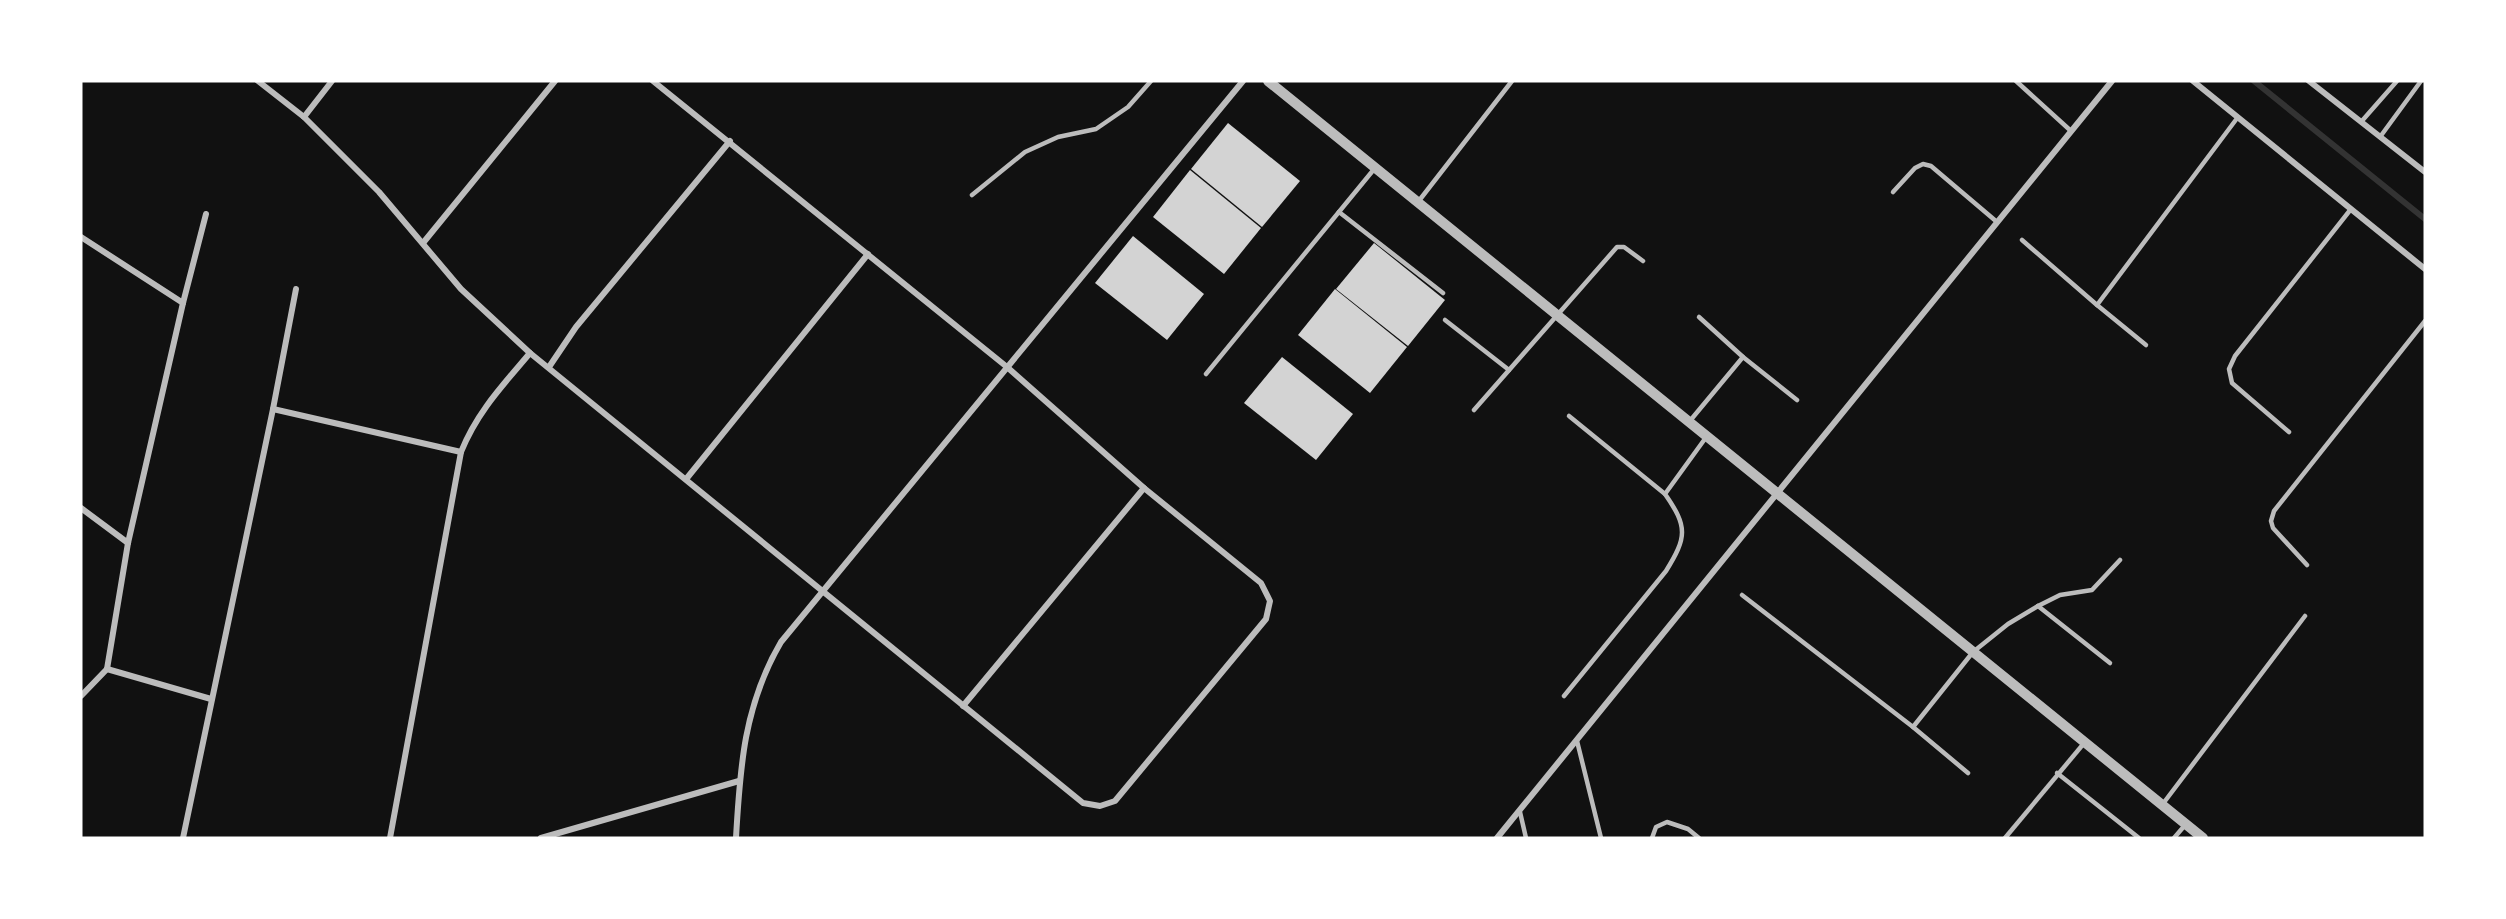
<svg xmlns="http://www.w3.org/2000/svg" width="2506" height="919" font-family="'IBM Plex Sans',sans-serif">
  <rect width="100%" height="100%" fill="#111"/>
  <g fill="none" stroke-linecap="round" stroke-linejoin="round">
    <path stroke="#333" stroke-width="6" d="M 2254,81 L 2425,219"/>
  </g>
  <g fill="#d3d3d3">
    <path d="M 1228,123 L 1300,181 L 1262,227 L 1191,169 Z"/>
    <path d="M 1190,170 L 1261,228 L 1224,274 L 1153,217 Z"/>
    <path d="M 1133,236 L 1204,294 L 1167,340 L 1095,283 Z"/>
    <path d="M 1374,243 L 1445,300 L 1408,346 L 1336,289 Z"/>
    <path d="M 1335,289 L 1407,347 L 1370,393 L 1298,335 Z"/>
    <path d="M 1282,357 L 1353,414 L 1316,460 L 1244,403 Z"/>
  </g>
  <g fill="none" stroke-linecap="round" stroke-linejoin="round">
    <g stroke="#bcbcbc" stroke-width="4.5">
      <path d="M 2016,81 L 2071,131"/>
      <path d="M 2361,122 L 2397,81"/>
      <path d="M 2380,137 L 2421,81"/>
      <path d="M 1893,192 L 1915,168 L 1923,164 L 1931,166 L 1997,222"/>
      <path d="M 972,195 L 1025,152 L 1058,137 L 1096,129 L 1128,107 L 1151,81"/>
      <path d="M 1418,202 L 1512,81"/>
      <path d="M 1339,212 L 1443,293"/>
      <path d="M 2022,240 L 2097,305 L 2238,117"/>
      <path d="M 2097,305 L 2146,345"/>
      <path d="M 1445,320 L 1509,370"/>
      <path d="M 1743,357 L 1797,400"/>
      <path d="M 1206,374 L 1375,168"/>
      <path d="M 1474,410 L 1617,247 L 1624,247 L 1643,261"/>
      <path d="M 1569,416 L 1665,494"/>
      <path d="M 1689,422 L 1743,357 L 1699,317"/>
      <path d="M 2289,432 L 2232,383 L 2229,369 L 2235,356 L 2351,209"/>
      <path d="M 2307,565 L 2273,528 L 2271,521 L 2274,511 L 2425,321"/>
      <path d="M 1742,595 L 1913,727 L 1973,652 L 2008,624 L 2038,606 L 2060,595 L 2092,590 L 2120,560"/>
      <path d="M 2038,606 L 2110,663"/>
      <path d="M 1564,696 L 1666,571 C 1687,537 1688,527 1665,494 L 1707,436"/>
      <path d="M 1913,727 L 1968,773"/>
      <path d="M 1577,741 L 1601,838"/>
      <path d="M 2057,773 L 2139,838"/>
      <path d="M 2162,805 L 2305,616"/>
      <path d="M 1520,812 L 1526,838"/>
      <path d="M 1652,838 L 1656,827 L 1667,822 L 1688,829 L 1699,838"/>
      <path d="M 2005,838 L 2085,742"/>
      <path d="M 2174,838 L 2186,824"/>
    </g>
    <g stroke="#bcbcbc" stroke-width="6">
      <path d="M 258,81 L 304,117 L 379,192 L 461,289 L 530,353 L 1083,803 L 1100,806 L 1115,801 L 1266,619 L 1270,601 L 1261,583 L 1144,488 L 1007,367 L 653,81"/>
      <path d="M 2193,81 L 2425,269"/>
      <path d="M 2309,81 L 2425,172"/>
      <path d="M 304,117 L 332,81"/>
      <path d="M 81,237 L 183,303"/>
      <path d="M 423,243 L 555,81"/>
      <path d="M 549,367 L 576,327 L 730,141"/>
      <path d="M 273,409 L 461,452"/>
      <path d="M 687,478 L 868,254"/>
      <path d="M 81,508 L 128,543"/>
      <path d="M 107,669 L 128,543 L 183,303 L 206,214"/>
      <path d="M 107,669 L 211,699"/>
      <path d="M 81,696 L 107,669"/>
      <path d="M 963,706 L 1144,488"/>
      <path d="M 183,838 L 273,409 L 296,289"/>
      <path d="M 390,838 L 461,452 C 477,412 503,385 530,353"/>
      <path d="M 541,838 L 739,781"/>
      <path d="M 736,838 C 740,767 744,705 781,642 L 1243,81"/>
      <path d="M 1497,838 L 2112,81"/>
    </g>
    <path stroke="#bcbcbc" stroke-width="10" d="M 1268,81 L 2203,838"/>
  </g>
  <rect width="2506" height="919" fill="none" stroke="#ffffff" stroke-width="165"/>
</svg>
